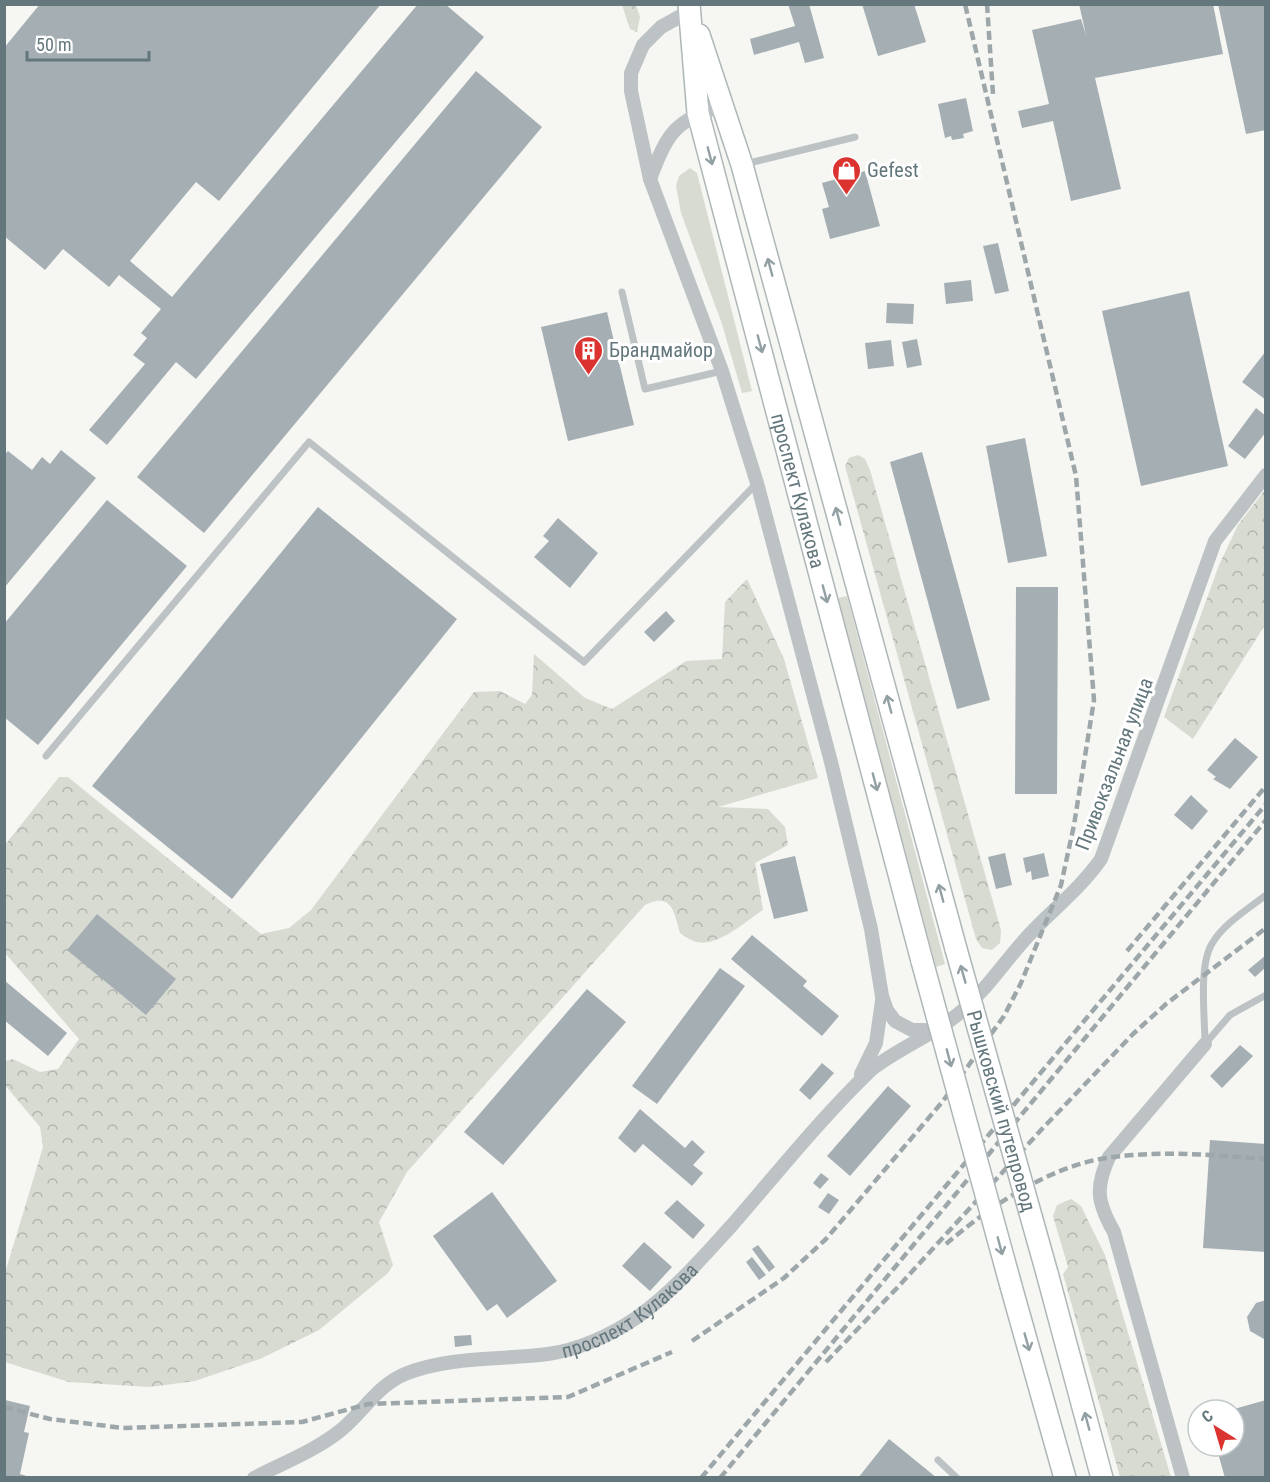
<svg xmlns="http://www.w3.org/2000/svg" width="1270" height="1482" font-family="'Roboto Condensed',sans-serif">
  <defs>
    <pattern id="forest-crowns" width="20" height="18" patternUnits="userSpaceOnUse" patternTransform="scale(1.5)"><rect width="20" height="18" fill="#d7dbd2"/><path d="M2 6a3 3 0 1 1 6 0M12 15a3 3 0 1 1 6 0" fill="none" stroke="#b2b6b0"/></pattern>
  </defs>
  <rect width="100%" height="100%" fill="#f6f6f3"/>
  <g fill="#d7dbd2">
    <path d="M 690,168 L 697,173 L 752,391 L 742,393 L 722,324 L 681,213 L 676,186 L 679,176 Z"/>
    <path d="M 847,596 L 945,964 L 936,967 L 838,598 Z"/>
  </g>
  <g fill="url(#forest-crowns)">
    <path d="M 622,5 L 636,5 L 640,17 L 637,32 L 630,29 Z"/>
    <path d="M 858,455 L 865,459 L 870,470 L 1001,930 L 1000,943 L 992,950 L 982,948 L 976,939 L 845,466 L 849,458 Z"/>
    <path d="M 1265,490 L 1265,625 L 1193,739 L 1164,717 L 1219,565 L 1238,525 Z"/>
    <path d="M 747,579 L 784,659 L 818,778 L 718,807 L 768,809 L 785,827 L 788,845 L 755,863 L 763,910 C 746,921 718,947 697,942 C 691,941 685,936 680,933 C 674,912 672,892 645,905 L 407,1172 L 379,1222 L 393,1265 L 388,1273 L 319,1330 L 260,1359 L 195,1381 L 150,1387 L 69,1382 L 5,1362 L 5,1273 L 43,1147 L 40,1127 L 5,1085 L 5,1061 L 13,1059 L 40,1072 L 58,1069 L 79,1039 L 5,953 L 5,845 L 59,777 L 68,777 L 261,934 L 289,928 L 311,910 L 474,692 L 500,691 L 525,704 L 532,695 L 534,654 L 585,698 L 612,709 L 686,661 L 722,659 L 725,602 Z"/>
    <path d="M 1071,1199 L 1081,1206 L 1105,1255 L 1171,1477 L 1120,1477 L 1063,1274 L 1068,1267 L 1053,1216 L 1057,1205 Z"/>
  </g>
  <g fill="#a5afb3">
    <path d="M 40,4 L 381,4 L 219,201 L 196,182 L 130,261 L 172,297 L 418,4 L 445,4 L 484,37 L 196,379 L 176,362 L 107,445 L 89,430 L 145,364 L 133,355 L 147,338 L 141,333 L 161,309 L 119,275 L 109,287 L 63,249 L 45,270 L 4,236 L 4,48 Z"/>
    <path d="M 788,4 L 809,4 L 824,58 L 805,63 L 799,42 L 754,55 L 750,39 L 795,26 Z"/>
    <path d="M 862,4 L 914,4 L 926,42 L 878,56 Z"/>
    <path d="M 1079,4 L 1213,4 L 1223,54 L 1095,78 L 1121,189 L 1071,201 L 1053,121 L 1022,128 L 1018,111 L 1049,104 L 1032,30 L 1081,19 L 1086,35 Z"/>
    <path d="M 1218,4 L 1266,4 L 1266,130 L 1246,134 Z"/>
    <path d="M 476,71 L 542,127 L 204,533 L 137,477 Z"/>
    <path d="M 966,98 L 973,131 L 963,134 L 964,138 L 952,140 L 951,136 L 945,138 L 938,104 Z"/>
    <path d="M 865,171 L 880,226 L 830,239 L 822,209 L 829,207 L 822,183 Z"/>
    <path d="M 998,243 L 1009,291 L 995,294 L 983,246 Z"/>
    <path d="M 971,280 L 973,301 L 946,304 L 944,283 Z"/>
    <path d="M 1189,291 L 1228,466 L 1141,486 L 1102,311 Z"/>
    <path d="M 887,303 L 914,304 L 913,324 L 886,323 Z"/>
    <path d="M 607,312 L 634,425 L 568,441 L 541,327 Z"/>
    <path d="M 917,339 L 922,365 L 907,368 L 902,342 Z"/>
    <path d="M 891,340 L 894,366 L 868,369 L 865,343 Z"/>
    <path d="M 1266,351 L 1266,400 L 1242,382 Z"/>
    <path d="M 1256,408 L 1266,416 L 1266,432 L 1245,459 L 1228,446 Z"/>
    <path d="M 1025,438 L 1047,556 L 1008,563 L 986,446 Z"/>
    <path d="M 61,450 L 96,478 L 4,588 L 4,455 L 8,451 L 32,470 L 42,457 L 50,464 Z"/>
    <path d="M 922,452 L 990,700 L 957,709 L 890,462 Z"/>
    <path d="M 107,500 L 187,566 L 38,745 L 4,717 L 4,624 Z"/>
    <path d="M 318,507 L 457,619 L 232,899 L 92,786 Z"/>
    <path d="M 558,518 L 598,553 L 570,588 L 534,557 L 549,541 L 543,536 Z"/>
    <path d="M 1016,587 L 1058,587 L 1057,794 L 1015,794 Z"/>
    <path d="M 666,611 L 675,621 L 654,642 L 644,632 Z"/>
    <path d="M 1235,738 L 1258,757 L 1230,789 L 1213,779 L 1216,777 L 1207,770 Z"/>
    <path d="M 1191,795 L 1208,811 L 1192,830 L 1174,815 Z"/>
    <path d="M 1005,853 L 1012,885 L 996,889 L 988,857 Z"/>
    <path d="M 1044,853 L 1049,876 L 1032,880 L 1031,871 L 1026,873 L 1023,858 Z"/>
    <path d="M 795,856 L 808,911 L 774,919 L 760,864 Z"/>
    <path d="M 97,914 L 176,979 L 146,1015 L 67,950 Z"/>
    <path d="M 752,935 L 807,981 L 803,986 L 839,1016 L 822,1036 L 731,959 Z"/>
    <path d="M 1266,955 L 1266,967 L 1255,977 L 1248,970 Z"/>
    <path d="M 720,968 L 745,986 L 657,1104 L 632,1086 Z"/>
    <path d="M 4,980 L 67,1033 L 48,1056 L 4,1020 Z"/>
    <path d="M 587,989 L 626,1022 L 503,1165 L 464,1132 Z"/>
    <path d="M 1240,1045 L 1253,1056 L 1222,1088 L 1210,1076 Z"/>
    <path d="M 822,1063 L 834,1073 L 810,1100 L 799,1090 Z"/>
    <path d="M 888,1086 L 911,1106 L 850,1176 L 827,1156 Z"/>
    <path d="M 640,1109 L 685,1148 L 692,1140 L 705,1152 L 693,1165 L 703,1173 L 692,1186 L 643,1144 L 635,1153 L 618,1138 Z"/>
    <path d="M 1210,1140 L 1266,1144 L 1266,1252 L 1203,1248 Z"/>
    <path d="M 821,1173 L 829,1179 L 820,1189 L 813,1183 Z"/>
    <path d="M 492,1192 L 557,1281 L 507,1318 L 497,1304 L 487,1311 L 433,1236 Z"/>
    <path d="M 828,1193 L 839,1200 L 829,1214 L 818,1207 Z"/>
    <path d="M 677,1200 L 705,1225 L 693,1239 L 664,1213 Z"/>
    <path d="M 644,1242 L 672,1267 L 650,1291 L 622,1266 Z"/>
    <path d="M 758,1245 L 775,1267 L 769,1272 L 752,1249 Z"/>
    <path d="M 752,1257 L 766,1275 L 759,1280 L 746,1262 Z"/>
    <path d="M 1266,1300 L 1266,1338 L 1264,1339 L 1250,1331 L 1247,1317 L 1256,1303 Z"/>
    <path d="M 471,1335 L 472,1345 L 455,1347 L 454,1336 Z"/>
    <path d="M 5,1400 L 30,1406 L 24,1432 L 29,1433 L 20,1474 L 33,1478 L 5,1478 Z"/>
    <path d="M 1266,1400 L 1266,1478 L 1225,1478 L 1216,1446 L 1234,1446 L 1234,1409 Z"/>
    <path d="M 889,1439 L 937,1478 L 858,1478 Z"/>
  </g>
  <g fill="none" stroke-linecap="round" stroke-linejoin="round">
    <defs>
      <g id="primary">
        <path id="s2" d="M 689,4 L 698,113 L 922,961"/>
        <path d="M 699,35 L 742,165 L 956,949"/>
        <path d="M 1047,1273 L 1102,1478"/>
        <path d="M 1011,1286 L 1065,1478"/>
      </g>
    </defs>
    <use href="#primary" stroke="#afb6b8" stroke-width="24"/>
    <g stroke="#bdc3c5" stroke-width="7">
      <path d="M 745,164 L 855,137"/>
      <path d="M 622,292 L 645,389 L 722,371"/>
      <path d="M 46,756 L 309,442 L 584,662 L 757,483"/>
      <path d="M 1205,1044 C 1205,1017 1198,964 1213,942 C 1225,923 1248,909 1266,895"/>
      <path d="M 1205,1044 L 1230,1015 L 1266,995"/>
      <path d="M 938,1460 L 957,1478"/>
    </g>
    <g stroke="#bdc3c5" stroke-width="14">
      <path d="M 690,11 L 661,27 L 643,45 L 631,73 L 631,91 L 650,179 L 722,371 L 757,483 L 831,762 L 871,929 L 882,996 L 887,1010 L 895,1021 L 912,1030 L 929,1030"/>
      <path d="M 650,179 C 668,132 674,121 724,105"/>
      <path d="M 861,1074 L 876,1043 L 882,1001"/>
      <path id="s1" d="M 254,1478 C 283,1463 315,1451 341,1430 C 363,1412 378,1385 405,1374 C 449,1356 502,1360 548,1354 C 578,1350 611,1335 636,1318 C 673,1292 703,1257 733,1224 C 778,1172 822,1117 872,1069 C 899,1048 931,1036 957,1015 C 985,992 1004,962 1028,936 C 1053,909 1080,889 1101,859 L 1215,541 L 1266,475"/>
      <path d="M 1183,1478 L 1114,1232 C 1097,1202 1095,1188 1109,1157 L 1205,1044"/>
    </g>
    <use href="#primary" stroke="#fff" stroke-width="21"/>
    <g stroke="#9da7aa" stroke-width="4.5" stroke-dasharray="9 4.5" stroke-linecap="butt">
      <path d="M 987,4 L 993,94"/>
      <path d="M 1127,951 L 1266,786"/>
      <path d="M 946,1244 C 989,1207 1048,1167 1106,1158 C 1159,1150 1213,1155 1266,1159"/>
      <path d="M 692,1341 L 784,1278 L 826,1239 L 943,1101 L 1004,1016 L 1021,983 L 1061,885 L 1074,825 L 1094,700 L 1076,476 L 965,4"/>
      <path d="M 826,1362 L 897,1288 L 1042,1129 L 1133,1034 L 1166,1004 L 1266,928"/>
      <path d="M 4,1407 L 50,1419 L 123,1428 L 302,1422 L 368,1404 L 568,1397 L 672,1352"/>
      <path d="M 701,1478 L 1266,804"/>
      <path d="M 720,1478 L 1266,820"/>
    </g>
    <defs>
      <g id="primary-bridge">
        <path id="s3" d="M 956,949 L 1047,1273"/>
        <path d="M 922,961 L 1011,1286"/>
      </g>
    </defs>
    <use href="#primary-bridge" stroke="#afb6b8" stroke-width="24" stroke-linecap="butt"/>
    <use href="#primary-bridge" stroke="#fff" stroke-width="21"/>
  </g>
  <defs><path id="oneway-shaft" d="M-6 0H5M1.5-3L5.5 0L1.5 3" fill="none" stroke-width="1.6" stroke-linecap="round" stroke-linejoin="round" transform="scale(1.5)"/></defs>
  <g stroke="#92a0a4">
    <use href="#oneway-shaft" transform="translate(710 156) rotate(75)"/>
    <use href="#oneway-shaft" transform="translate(770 267) rotate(-105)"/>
    <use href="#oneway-shaft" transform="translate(760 344) rotate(75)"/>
    <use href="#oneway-shaft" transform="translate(838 516) rotate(-105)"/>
    <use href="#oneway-shaft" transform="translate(825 594) rotate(75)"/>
    <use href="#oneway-shaft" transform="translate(889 704) rotate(-105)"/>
    <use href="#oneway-shaft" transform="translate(875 782) rotate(75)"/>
    <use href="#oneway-shaft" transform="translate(941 893) rotate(-105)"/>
    <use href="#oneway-shaft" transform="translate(963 974) rotate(-106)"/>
    <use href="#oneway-shaft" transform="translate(949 1058) rotate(75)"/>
    <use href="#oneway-shaft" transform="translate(1000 1246) rotate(75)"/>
    <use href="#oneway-shaft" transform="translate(1027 1342) rotate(74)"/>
    <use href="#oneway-shaft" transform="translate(1087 1421) rotate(-105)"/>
  </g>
  <defs>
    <symbol id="shop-pin" viewBox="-11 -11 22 30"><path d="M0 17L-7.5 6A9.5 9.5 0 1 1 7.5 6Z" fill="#db332f" stroke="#fff"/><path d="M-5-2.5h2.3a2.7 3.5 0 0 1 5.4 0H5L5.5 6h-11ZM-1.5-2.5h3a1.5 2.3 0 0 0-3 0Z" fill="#fff"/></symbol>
    <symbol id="building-pin" viewBox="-11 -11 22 30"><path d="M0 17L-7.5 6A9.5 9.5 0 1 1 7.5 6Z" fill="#db332f" stroke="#fff"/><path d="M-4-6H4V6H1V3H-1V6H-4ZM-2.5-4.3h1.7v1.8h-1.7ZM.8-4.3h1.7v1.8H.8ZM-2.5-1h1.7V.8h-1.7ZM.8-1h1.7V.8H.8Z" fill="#fff"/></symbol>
  </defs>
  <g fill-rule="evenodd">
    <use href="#shop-pin" x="830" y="154" width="33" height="45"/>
    <use href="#building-pin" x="572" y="334" width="33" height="45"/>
  </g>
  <g text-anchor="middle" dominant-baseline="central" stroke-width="6" stroke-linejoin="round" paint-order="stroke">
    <g font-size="20" fill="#63777d" stroke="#fff" text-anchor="start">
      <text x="867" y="170">Gefest</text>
      <text x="609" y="350">Брандмайор</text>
    </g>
    <g font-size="20" fill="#63777d" stroke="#fff">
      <text stroke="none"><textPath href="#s2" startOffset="500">проспект Кулакова</textPath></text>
      <text transform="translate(1114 764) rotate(-69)">Привокзальная улица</text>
      <text stroke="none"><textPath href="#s3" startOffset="168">Рышковский путепровод</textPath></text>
      <text stroke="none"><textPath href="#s1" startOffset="424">проспект Кулакова</textPath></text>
    </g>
  </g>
  <rect width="1270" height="1482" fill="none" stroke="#63777d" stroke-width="12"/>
  <g transform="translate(1216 1428) rotate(323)"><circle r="28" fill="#ffffff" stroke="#c1c9cb" stroke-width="1.5"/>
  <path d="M0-4.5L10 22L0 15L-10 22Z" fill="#db332f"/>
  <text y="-9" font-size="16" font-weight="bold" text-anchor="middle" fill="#63777d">С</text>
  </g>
  <path d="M27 51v9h122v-9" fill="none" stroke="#63777d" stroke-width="3"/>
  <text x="36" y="51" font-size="18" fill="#63777d" stroke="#ffffff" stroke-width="4.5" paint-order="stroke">50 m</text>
</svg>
